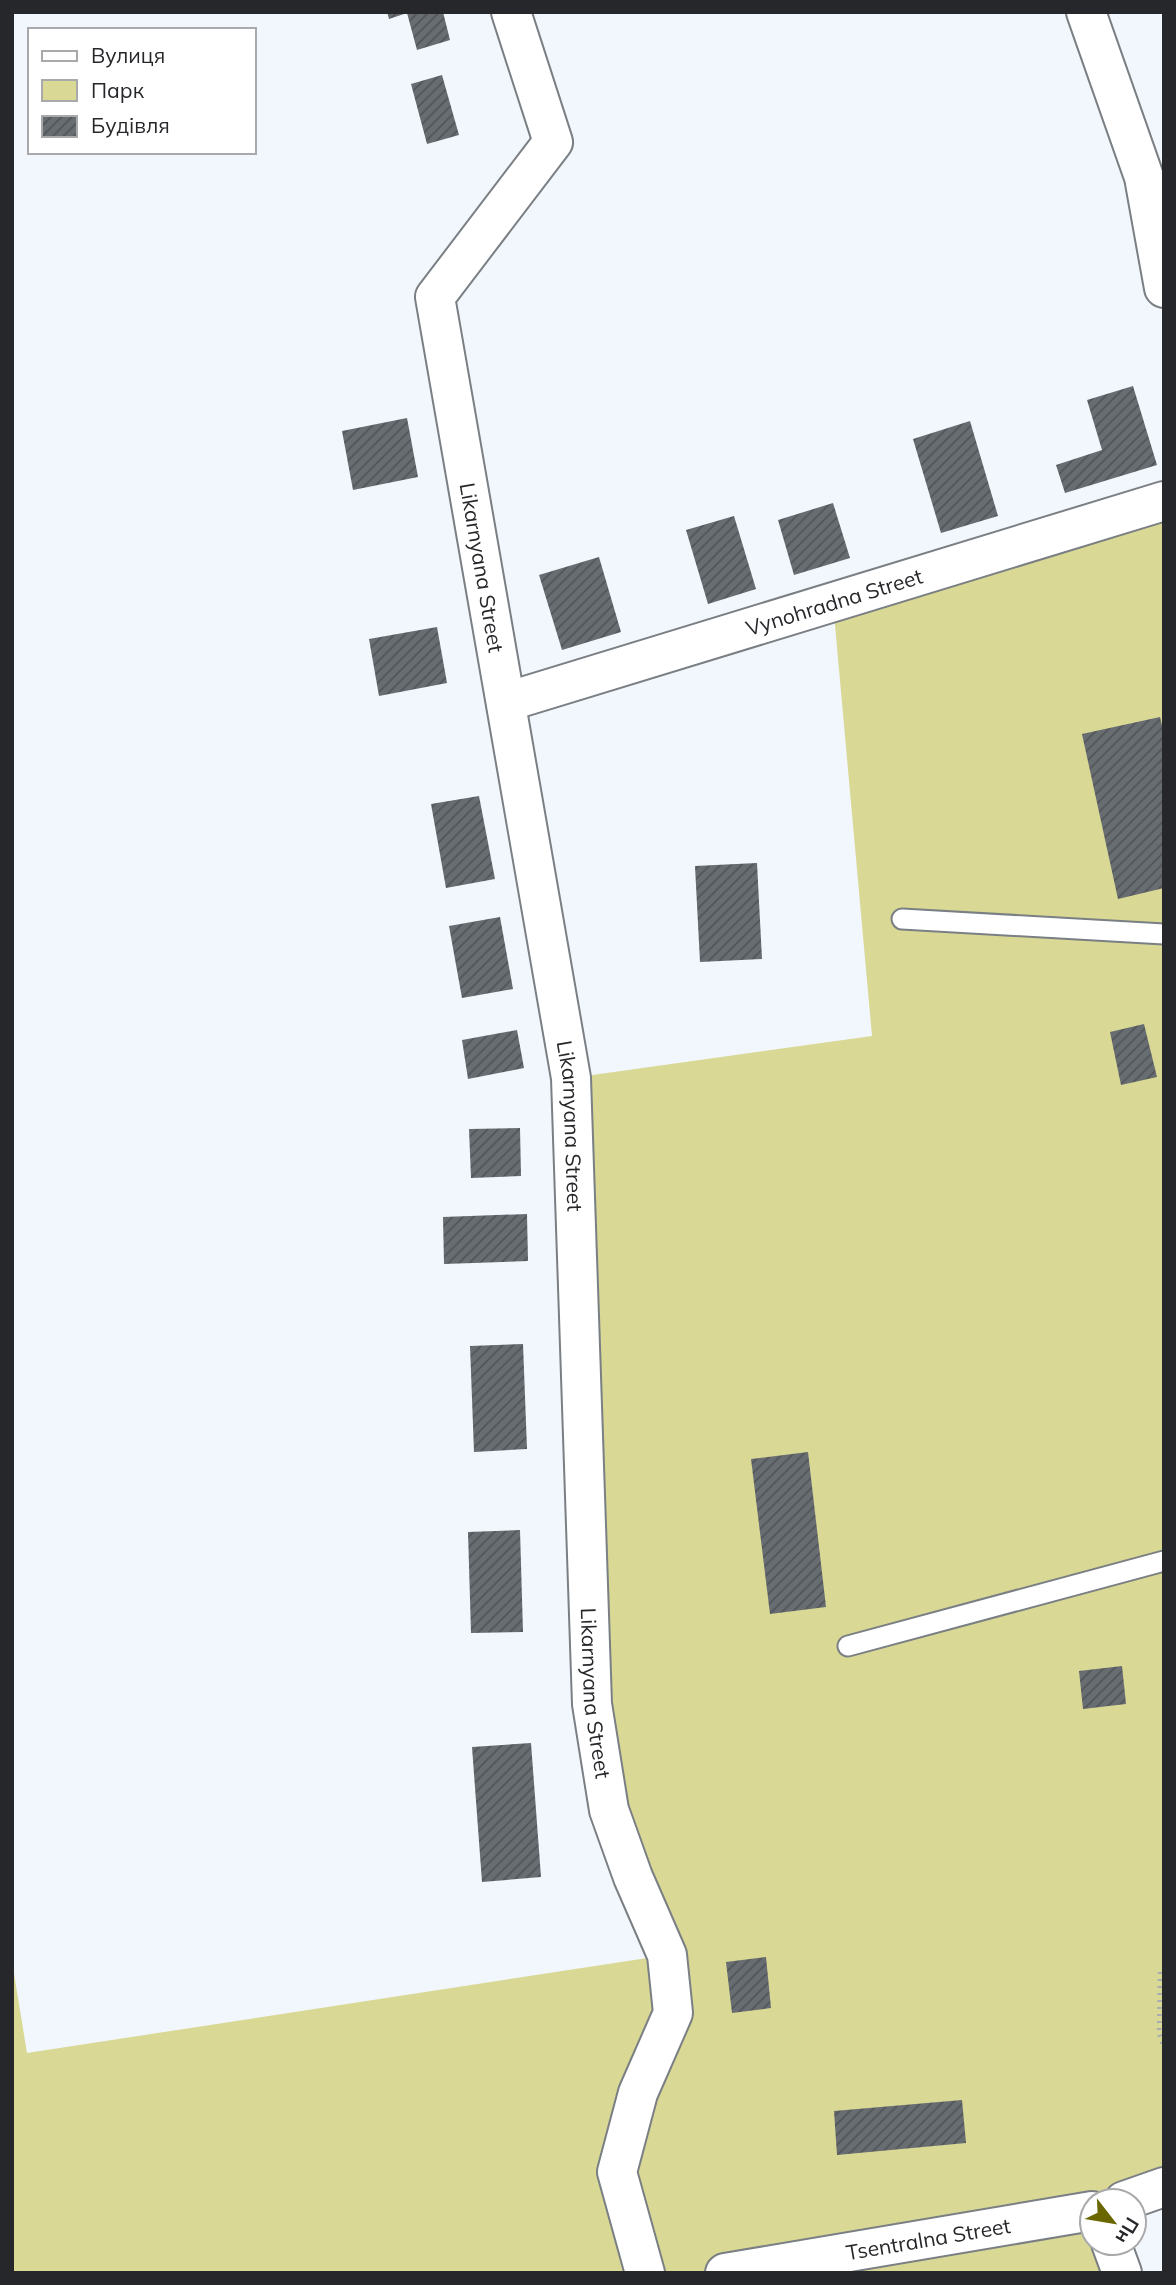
<svg xmlns="http://www.w3.org/2000/svg" width="1176" height="2285" font-family="Mulish,sans-serif">
  <defs>
    <pattern id="building-hatch" width="6" height="6" patternUnits="userSpaceOnUse" patternTransform="scale(1.75)"><rect width="6" height="6" fill="#686d72"/><path d="M-1 1l2-2M0 6l6-6M5 7l2-2" fill="none" stroke="#515559"/></pattern>
  </defs>
  <rect width="100%" height="100%" fill="#f1f7fd"/>
  <path fill="#d9d895" d="M 1164,501 L 1164,2187 L 1092,2201 L 1092,2243 L 1111,2243 L 1122,2273 L 12,2273 L 12,1961 L 27,2053 L 667,1955 L 609,1810 L 571,1078 L 872,1036 L 833,603 Z"/>
  <g fill="url(#building-hatch)">
    <path d="M 387,12 L 443,12 L 450,40 L 417,50 L 407,13 L 389,19 Z"/>
    <path d="M 442,75 L 459,135 L 427,144 L 411,84 Z"/>
    <path d="M 1133,386 L 1157,465 L 1065,493 L 1056,465 L 1102,450 L 1087,400 Z"/>
    <path d="M 407,418 L 418,477 L 353,490 L 342,431 Z"/>
    <path d="M 970,421 L 998,516 L 941,533 L 913,439 Z"/>
    <path d="M 833,503 L 850,558 L 794,575 L 778,520 Z"/>
    <path d="M 734,516 L 756,589 L 708,604 L 686,530 Z"/>
    <path d="M 599,557 L 621,632 L 562,650 L 539,575 Z"/>
    <path d="M 437,627 L 447,683 L 379,696 L 369,639 Z"/>
    <path d="M 1160,717 L 1164,734 L 1164,888 L 1118,899 L 1082,734 Z"/>
    <path d="M 479,796 L 495,879 L 446,888 L 431,804 Z"/>
    <path d="M 757,863 L 762,959 L 700,962 L 695,866 Z"/>
    <path d="M 500,917 L 513,989 L 462,998 L 449,926 Z"/>
    <path d="M 1144,1024 L 1157,1077 L 1121,1085 L 1110,1032 Z"/>
    <path d="M 517,1030 L 524,1068 L 468,1079 L 462,1040 Z"/>
    <path d="M 520,1128 L 521,1176 L 471,1178 L 469,1129 Z"/>
    <path d="M 527,1214 L 528,1261 L 444,1264 L 443,1217 Z"/>
    <path d="M 523,1344 L 527,1449 L 474,1452 L 470,1346 Z"/>
    <path d="M 808,1452 L 826,1607 L 770,1614 L 751,1459 Z"/>
    <path d="M 520,1530 L 523,1632 L 471,1633 L 468,1532 Z"/>
    <path d="M 1122,1666 L 1126,1704 L 1083,1709 L 1079,1671 Z"/>
    <path d="M 531,1743 L 541,1877 L 482,1882 L 472,1747 Z"/>
    <path d="M 766,1957 L 771,2008 L 732,2013 L 726,1962 Z"/>
    <path d="M 962,2100 L 966,2143 L 837,2155 L 834,2111 Z"/>
  </g>
  <g fill="none" stroke-linecap="round" stroke-linejoin="round">
    <defs>
      <g id="lane">
        <path d="M 902,919 L 1164,934"/>
        <path d="M 848,1646 L 1164,1561"/>
      </g>
      <g id="street">
        <path id="s1" d="M 511,12 L 553,142 L 435,297 L 571,1078 L 592,1704 L 609,1810 L 633,1877 L 667,1955 L 673,2013 L 638,2093 L 617,2172 L 645,2273"/>
        <path d="M 1086,12 L 1144,177 L 1164,288"/>
        <path id="s2" d="M 506,702 L 1164,501"/>
        <path d="M 1111,2243 L 1122,2273"/>
      </g>
      <g id="secondary">
        <path d="M 1124,2201 L 1164,2187"/>
        <path id="s3" d="M 725,2273 L 1092,2211"/>
      </g>
    </defs>
    <use href="#lane" stroke="#7a7f84" stroke-width="23"/>
    <use href="#street" stroke="#7a7f84" stroke-width="42"/>
    <use href="#secondary" stroke="#7a7f84" stroke-width="42"/>
    <path stroke="#a8acb1" stroke-width="4.5" stroke-dasharray="2 5" stroke-linecap="butt" d="M 1160,1972 L 1159,2034 L 1164,2047"/>
    <use href="#lane" stroke="#fff" stroke-width="19"/>
    <use href="#street" stroke="#fff" stroke-width="38"/>
    <use href="#secondary" stroke="#fff" stroke-width="38"/>
  </g>
  <g text-anchor="middle" dominant-baseline="central" stroke-width="7" stroke-linejoin="round" paint-order="stroke">
    <g font-size="21" fill="#26272a" stroke="#fff">
      <text stroke="none"><textPath href="#s1" startOffset="606">Likarnyana Street</textPath></text>
      <text stroke="none"><textPath href="#s2" startOffset="343">Vynohradna Street</textPath></text>
      <text stroke="none"><textPath href="#s1" startOffset="1172">Likarnyana Street</textPath></text>
      <text stroke="none"><textPath href="#s1" startOffset="1740">Likarnyana Street</textPath></text>
      <text stroke="none"><textPath href="#s3" startOffset="206">Tsentralna Street</textPath></text>
    </g>
  </g>
  <rect width="1176" height="2285" fill="none" stroke="#26272a" stroke-width="28"/>
  <rect x="28" y="28" width="228" height="126" fill="#ffffff" stroke="#a8a9aa" stroke-width="2"/>
  <rect x="42" y="51" width="35" height="10" fill="#ffffff" stroke="#a8a9aa" stroke-width="2"/>
  <text x="91" y="63" font-size="21" fill="#26272a">Вулиця</text>
  <rect x="42" y="80" width="35" height="21" fill="#d9d895" stroke="#a8a9aa" stroke-width="2"/>
  <text x="91" y="98" font-size="21" fill="#26272a">Парк</text>
  <rect x="42" y="116" width="35" height="21" fill="url(#building-hatch)" stroke="#a8a9aa" stroke-width="2"/>
  <text x="91" y="133" font-size="21" fill="#26272a">Будівля</text>
  <g transform="translate(1113 2222) rotate(121)"><circle r="33" fill="#ffffff" stroke="#a8a9aa" stroke-width="2"/>
  <path d="M0-5L12 26L0 18L-12 26Z" fill="#6b6700"/>
  <text y="-10" font-size="19" font-weight="bold" text-anchor="middle" fill="#26272a">Пн</text>
  </g>
</svg>
